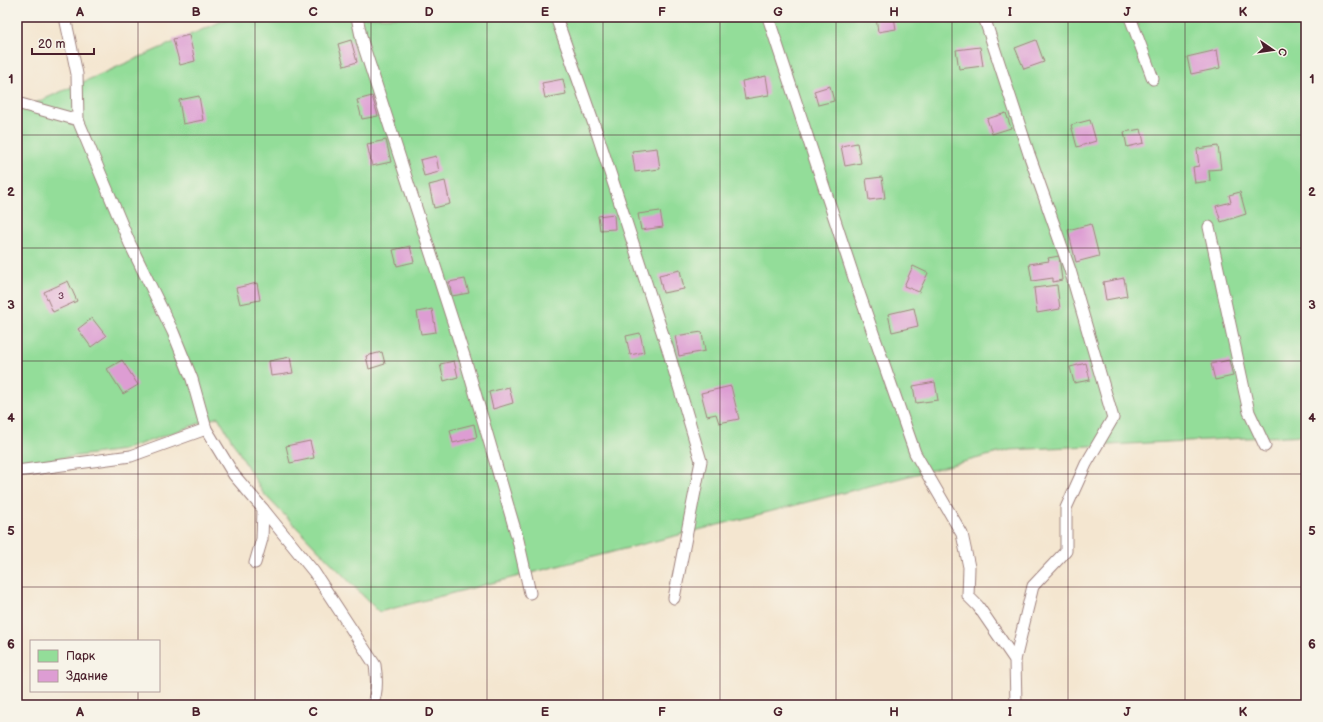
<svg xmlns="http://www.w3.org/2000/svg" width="1323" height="722" font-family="'Balsamiq Sans',sans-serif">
  <rect width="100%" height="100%" fill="#f7f3e8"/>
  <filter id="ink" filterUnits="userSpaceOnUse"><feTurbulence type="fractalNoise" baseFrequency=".025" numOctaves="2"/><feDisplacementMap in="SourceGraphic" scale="8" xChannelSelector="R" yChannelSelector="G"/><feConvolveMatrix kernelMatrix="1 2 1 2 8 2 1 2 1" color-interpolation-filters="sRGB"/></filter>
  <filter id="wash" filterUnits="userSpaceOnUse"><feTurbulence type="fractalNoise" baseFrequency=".012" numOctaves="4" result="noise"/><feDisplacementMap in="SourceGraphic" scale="16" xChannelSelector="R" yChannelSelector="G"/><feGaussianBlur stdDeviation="0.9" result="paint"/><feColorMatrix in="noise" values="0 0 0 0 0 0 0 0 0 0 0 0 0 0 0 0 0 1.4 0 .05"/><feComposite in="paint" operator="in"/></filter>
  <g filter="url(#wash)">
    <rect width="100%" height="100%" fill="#f4e6d0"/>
    <path fill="#93dd99" stroke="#6e7e62" d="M 231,17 L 1306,17 L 1306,435 L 1010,450 L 379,612 L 263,493 L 218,417 L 123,450 L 17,464 L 17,111 Z"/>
    <g id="blocks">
      <g fill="#dd9dd3">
        <path d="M 876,17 L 894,17 L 896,29 L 878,32 Z"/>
        <path d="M 189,35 L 195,61 L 180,65 L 173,39 Z"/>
        <path d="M 351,40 L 357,62 L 344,66 L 338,44 Z"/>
        <path d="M 1036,40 L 1044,62 L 1024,69 L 1015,48 Z"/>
        <path d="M 980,47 L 983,66 L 959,69 L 956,50 Z"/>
        <path d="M 1217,50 L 1220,68 L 1191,74 L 1187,57 Z"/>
        <path d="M 766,76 L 769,95 L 745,99 L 742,81 Z"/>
        <path d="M 563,79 L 566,94 L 545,98 L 542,83 Z"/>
        <path d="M 830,86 L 834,101 L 818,105 L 814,91 Z"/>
        <path d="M 199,96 L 203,120 L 183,124 L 179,100 Z"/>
        <path d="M 372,96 L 378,116 L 362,119 L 357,100 Z"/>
        <path d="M 1006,113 L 1011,128 L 992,134 L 987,119 Z"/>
        <path d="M 1090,120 L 1096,141 L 1077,147 L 1071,125 Z"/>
        <path d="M 1141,129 L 1144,143 L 1127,147 L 1124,132 Z"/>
        <path d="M 386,140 L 391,162 L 372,166 L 367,144 Z"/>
        <path d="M 857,143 L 861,163 L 845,166 L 841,146 Z"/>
        <path d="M 1218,146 L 1221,169 L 1209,170 L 1210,181 L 1195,183 L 1193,167 L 1199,166 L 1197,149 Z"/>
        <path d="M 657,148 L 660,169 L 635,172 L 632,151 Z"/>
        <path d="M 436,156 L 439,172 L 424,176 L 420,160 Z"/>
        <path d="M 882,177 L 885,198 L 869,200 L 866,179 Z"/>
        <path d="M 445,181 L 450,204 L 434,208 L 429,185 Z"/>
        <path d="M 1240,192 L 1246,214 L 1221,222 L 1216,206 L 1231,202 L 1229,195 Z"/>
        <path d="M 660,211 L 663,227 L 641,230 L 638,214 Z"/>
        <path d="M 614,214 L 615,229 L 600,230 L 598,216 Z"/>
        <path d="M 1091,224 L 1099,256 L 1076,262 L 1068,230 Z"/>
        <path d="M 410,246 L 414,262 L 397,266 L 393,250 Z"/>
        <path d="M 1059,256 L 1062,280 L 1053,282 L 1053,278 L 1032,281 L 1029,264 L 1049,261 L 1048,258 Z"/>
        <path d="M 913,266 L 928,273 L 919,292 L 904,286 Z"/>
        <path d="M 680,270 L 684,289 L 663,293 L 659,275 Z"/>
        <path d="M 1124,278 L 1127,296 L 1106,300 L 1103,282 Z"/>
        <path d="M 465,279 L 469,293 L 452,296 L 449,282 Z"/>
        <path d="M 68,281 L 77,301 L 53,312 L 44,292 Z"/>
        <path d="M 257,283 L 260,300 L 240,304 L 236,288 Z"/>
        <path d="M 1057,285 L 1060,309 L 1037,313 L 1034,288 Z"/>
        <path d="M 914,308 L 918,326 L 892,332 L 888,314 Z"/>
        <path d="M 432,309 L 436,332 L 421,334 L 417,312 Z"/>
        <path d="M 92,318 L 106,336 L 91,347 L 78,329 Z"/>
        <path d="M 702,332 L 705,351 L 679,356 L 675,336 Z"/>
        <path d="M 640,333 L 644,352 L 630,355 L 626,336 Z"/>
        <path d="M 382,352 L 385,364 L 369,369 L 366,356 Z"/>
        <path d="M 290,357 L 293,373 L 271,376 L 269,361 Z"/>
        <path d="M 122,360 L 138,385 L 123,394 L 107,369 Z"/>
        <path d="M 1229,360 L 1233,376 L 1215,380 L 1211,364 Z"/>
        <path d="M 454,361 L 458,377 L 444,381 L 440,364 Z"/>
        <path d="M 1086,363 L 1090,380 L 1074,383 L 1070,367 Z"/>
        <path d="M 935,382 L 938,400 L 916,403 L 913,386 Z"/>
        <path d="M 731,386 L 739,419 L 719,423 L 716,414 L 707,416 L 701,393 Z"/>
        <path d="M 509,387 L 513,403 L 493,409 L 489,392 Z"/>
        <path d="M 474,424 L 477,437 L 453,443 L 450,430 Z"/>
        <path d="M 310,441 L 314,458 L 290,463 L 286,446 Z"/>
      </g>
    </g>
  </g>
  <g filter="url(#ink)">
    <use href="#blocks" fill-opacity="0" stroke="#9f827e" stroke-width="1"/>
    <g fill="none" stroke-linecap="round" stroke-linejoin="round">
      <defs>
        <g id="service">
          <path d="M 68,17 L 66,22 L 77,74 L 78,120"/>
          <path d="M 357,17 L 362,41 L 466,362 L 518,540 L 530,593"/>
          <path d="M 556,17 L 598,136 L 668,350 L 701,461 L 674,598"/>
          <path d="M 768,17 L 857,287 L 915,453 L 962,534 L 969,567 L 968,596 L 978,606 L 1015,660 L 1016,705"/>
          <path d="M 984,17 L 1029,154 L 1070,270 L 1113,418 L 1086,464 L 1066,508 L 1066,551 L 1033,586 L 1015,660"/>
          <path d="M 1130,17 L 1153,79"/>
          <path d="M 17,103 L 78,120 L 130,244 L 173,332 L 192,379 L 206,429 L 234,475 L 263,509 L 262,539 L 255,563"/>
          <path d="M 1209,227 L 1249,412 L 1265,446"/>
          <path d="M 17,471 L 131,456 L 206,429"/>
          <path d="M 263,509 L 314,572 L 375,665 C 377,678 378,693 372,705"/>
        </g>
      </defs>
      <use href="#service" stroke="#9f827e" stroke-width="13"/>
      <use href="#service" stroke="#fff" stroke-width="11"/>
    </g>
  </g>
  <path fill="none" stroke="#4a1f2b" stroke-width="1" stroke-opacity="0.55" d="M 138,17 L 138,641M 255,17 L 255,705M 371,17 L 371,705M 487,17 L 487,705M 603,17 L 603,705M 720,17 L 720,705M 836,17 L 836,705M 952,17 L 952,705M 1068,17 L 1068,705M 1185,17 L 1185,705M 17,135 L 1306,135M 17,248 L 1306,248M 17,361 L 1306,361M 17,474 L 1306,474M 17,587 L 1306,587M 138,691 L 138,705"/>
  <g text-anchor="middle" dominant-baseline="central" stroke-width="4" stroke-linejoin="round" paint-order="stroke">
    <g font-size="10" fill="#6f3e55">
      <text x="61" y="296">3</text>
    </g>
  </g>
  <rect width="1323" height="722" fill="none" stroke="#f7f3e8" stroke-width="44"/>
  <rect x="30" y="640" width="130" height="52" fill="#f7f3e8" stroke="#b29e9c"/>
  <rect x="38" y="650" width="20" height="12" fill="#93dd99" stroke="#b29e9c"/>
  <text x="66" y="660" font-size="12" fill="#4a1f2b">Парк</text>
  <rect x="38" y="670" width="20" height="12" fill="#dd9dd3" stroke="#b29e9c"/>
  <text x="66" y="680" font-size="12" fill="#4a1f2b">Здание</text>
  <g transform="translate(1273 50) rotate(103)" stroke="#f7f3e8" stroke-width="3" paint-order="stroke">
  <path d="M0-3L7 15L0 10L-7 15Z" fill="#4a1f2b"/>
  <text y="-6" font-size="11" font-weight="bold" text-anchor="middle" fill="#4a1f2b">С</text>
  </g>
  <path d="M32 48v6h62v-6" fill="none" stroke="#4a1f2b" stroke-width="2"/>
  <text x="38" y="48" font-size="12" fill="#4a1f2b" stroke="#f7f3e8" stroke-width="3" paint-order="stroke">20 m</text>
  <rect x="22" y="22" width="1279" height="678" fill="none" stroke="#4a1f2b" stroke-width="1.5"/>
  <g font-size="13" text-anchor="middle" font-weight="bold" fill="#4a1f2b">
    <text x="80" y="16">A</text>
    <text x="196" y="16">B</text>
    <text x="313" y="16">C</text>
    <text x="429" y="16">D</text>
    <text x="545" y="16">E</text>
    <text x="662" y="16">F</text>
    <text x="778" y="16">G</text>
    <text x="894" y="16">H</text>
    <text x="1010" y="16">I</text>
    <text x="1127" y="16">J</text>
    <text x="1243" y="16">K</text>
    <text x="11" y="83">1</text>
    <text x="1312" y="83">1</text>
    <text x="11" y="196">2</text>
    <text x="1312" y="196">2</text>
    <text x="11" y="309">3</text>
    <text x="1312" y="309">3</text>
    <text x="11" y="422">4</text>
    <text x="1312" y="422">4</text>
    <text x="11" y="535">5</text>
    <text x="1312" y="535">5</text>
    <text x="11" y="648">6</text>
    <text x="1312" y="648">6</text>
    <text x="80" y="716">A</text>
    <text x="196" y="716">B</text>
    <text x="313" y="716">C</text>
    <text x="429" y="716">D</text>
    <text x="545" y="716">E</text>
    <text x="662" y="716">F</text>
    <text x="778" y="716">G</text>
    <text x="894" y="716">H</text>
    <text x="1010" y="716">I</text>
    <text x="1127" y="716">J</text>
    <text x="1243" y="716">K</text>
  </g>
</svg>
